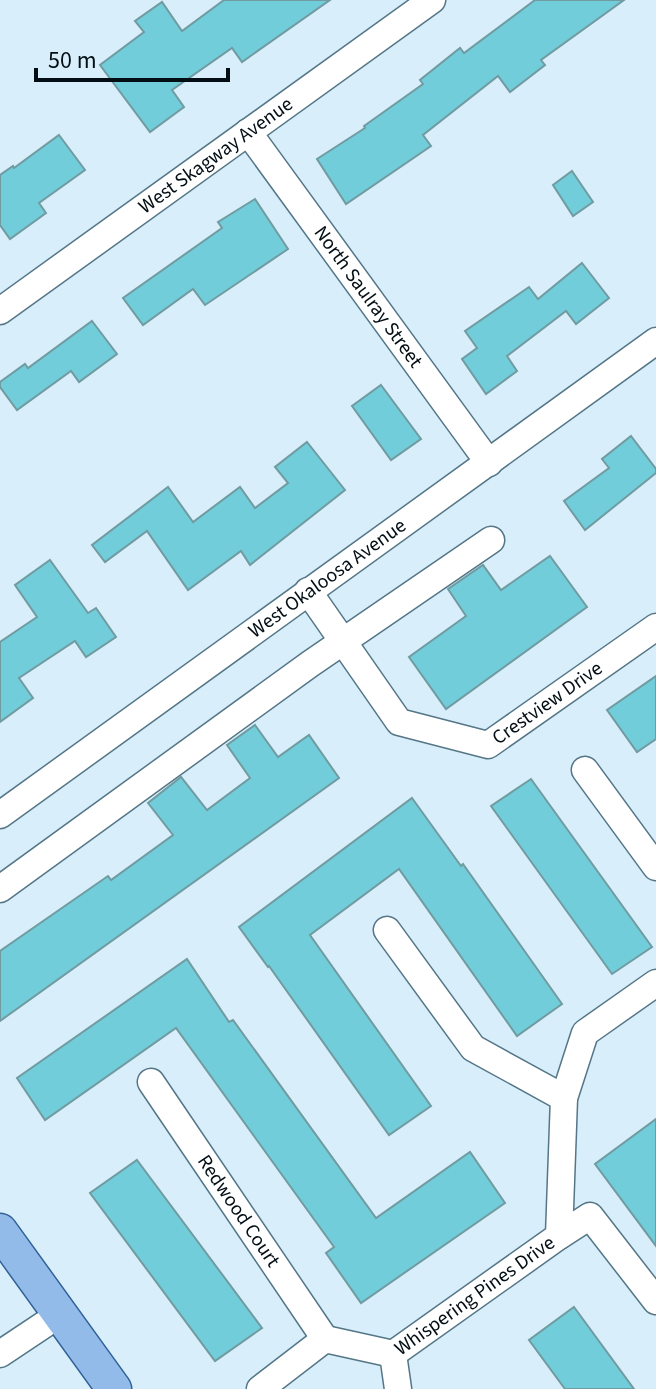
<svg xmlns="http://www.w3.org/2000/svg" width="656" height="1389" font-family="'Source Sans 3',sans-serif">
  <rect width="100%" height="100%" fill="#d8eefa"/>
  <g fill="#72cddb" stroke="#709ba1" stroke-width="2">
    <path d="M 224,0 L 330,0 L 242,62 L 232,48 L 172,90 L 184,107 L 150,132 L 100,65 L 144,32 L 135,21 L 162,2 L 182,31 Z"/>
    <path d="M 535,0 L 624,0 L 541,60 L 545,65 L 510,92 L 498,76 L 423,135 L 431,146 L 346,204 L 317,159 L 365,128 L 364,126 L 423,84 L 420,80 L 460,48 L 464,53 Z"/>
    <path d="M 59,135 L 85,170 L 39,203 L 46,213 L 10,239 L 0,225 L 0,175 L 13,166 L 14,168 Z"/>
    <path d="M 572,171 L 593,202 L 573,216 L 553,185 Z"/>
    <path d="M 255,199 L 288,249 L 205,305 L 193,289 L 143,325 L 123,298 L 222,228 L 218,222 Z"/>
    <path d="M 582,263 L 609,298 L 576,324 L 566,311 L 507,356 L 517,371 L 486,394 L 462,359 L 477,348 L 465,331 L 529,287 L 538,299 Z"/>
    <path d="M 92,321 L 117,354 L 79,382 L 71,371 L 17,410 L 0,387 L 0,382 L 25,364 L 28,368 Z"/>
    <path d="M 381,385 L 421,439 L 391,460 L 352,406 Z"/>
    <path d="M 631,436 L 656,469 L 656,473 L 585,530 L 564,501 L 609,468 L 602,459 Z"/>
    <path d="M 307,442 L 345,490 L 250,565 L 241,551 L 188,590 L 147,531 L 105,562 L 92,545 L 168,487 L 193,522 L 240,487 L 255,508 L 288,483 L 275,467 Z"/>
    <path d="M 550,556 L 587,607 L 446,709 L 409,657 L 466,616 L 448,589 L 483,565 L 501,590 Z"/>
    <path d="M 50,560 L 88,613 L 96,608 L 116,637 L 86,657 L 75,641 L 19,678 L 33,698 L 0,722 L 0,642 L 37,617 L 15,585 Z"/>
    <path d="M 656,676 L 656,739 L 637,752 L 607,710 Z"/>
    <path d="M 255,725 L 278,757 L 309,735 L 339,778 L 0,1021 L 0,951 L 108,876 L 111,880 L 173,835 L 148,803 L 181,777 L 207,810 L 250,778 L 227,745 Z"/>
    <path d="M 531,779 L 652,947 L 612,974 L 491,806 Z"/>
    <path d="M 412,798 L 461,866 L 463,864 L 562,1004 L 517,1036 L 399,869 L 310,935 L 431,1106 L 389,1135 L 269,966 L 268,967 L 239,927 Z"/>
    <path d="M 187,959 L 229,1022 L 233,1020 L 376,1218 L 470,1152 L 505,1203 L 361,1303 L 326,1253 L 334,1247 L 176,1028 L 45,1120 L 17,1078 Z"/>
    <path d="M 656,1119 L 656,1246 L 595,1164 Z"/>
    <path d="M 137,1160 L 262,1328 L 215,1361 L 90,1193 Z"/>
    <path d="M 574,1307 L 634,1389 L 565,1389 L 529,1340 Z"/>
  </g>
  <g fill="none" stroke-linecap="round" stroke-linejoin="round">
    <defs>
      <g id="minor">
        <path id="s1" d="M 248,132 L 489,463"/>
        <path id="s2" d="M 0,311 L 432,0"/>
        <path id="s3" d="M 308,591 L 399,722 L 488,745 L 656,627"/>
        <path d="M 585,770 L 656,867"/>
        <path id="s4" d="M 0,815 L 656,341"/>
        <path d="M 0,889 L 310,664 L 491,540"/>
        <path d="M 387,930 L 473,1048 L 564,1098"/>
        <path id="s5" d="M 151,1082 L 325,1339"/>
        <path d="M 559,1236 L 590,1216 L 656,1301"/>
        <path d="M 0,1354 L 60,1314"/>
        <path d="M 393,1354 L 398,1389"/>
        <path id="s6" d="M 260,1389 L 325,1339 L 393,1354 L 559,1236 L 564,1098 L 585,1033 L 656,983"/>
      </g>
      <path id="major" d="M 0,1231 L 114,1389"/>
    </defs>
    <use href="#minor" stroke="#547687" stroke-width="29"/>
    <use href="#major" stroke="#316196" stroke-width="37"/>
    <use href="#minor" stroke="#fff" stroke-width="26"/>
    <use href="#major" stroke="#92bbea" stroke-width="34"/>
  </g>
  <g text-anchor="middle" dominant-baseline="central" stroke-width="7" stroke-linejoin="round" paint-order="stroke">
    <g font-size="20" fill="#030e14" stroke="#d8eefa">
      <text stroke="none"><textPath href="#s2" startOffset="266">West Skagway Avenue</textPath></text>
      <text stroke="none"><textPath href="#s1" startOffset="204">North Saulray Street</textPath></text>
      <text stroke="none"><textPath href="#s4" startOffset="404">West Okaloosa Avenue</textPath></text>
      <text stroke="none"><textPath href="#s3" startOffset="324">Crestview Drive</textPath></text>
      <text stroke="none"><textPath href="#s5" startOffset="156">Redwood Court</textPath></text>
      <text stroke="none"><textPath href="#s6" startOffset="252">Whispering Pines Drive</textPath></text>
    </g>
  </g>
  <path d="M36 68v12h192v-12" fill="none" stroke="#030e14" stroke-width="4"/>
  <text x="48" y="68" font-size="24" fill="#030e14" stroke="#d8eefa" stroke-width="6" paint-order="stroke">50 m</text>
</svg>
